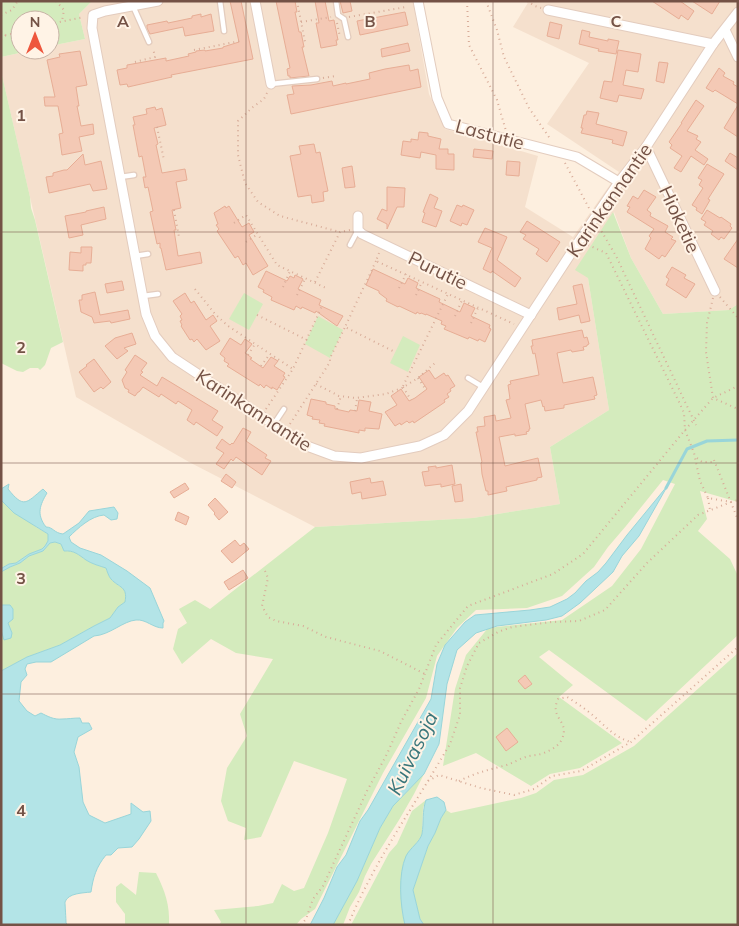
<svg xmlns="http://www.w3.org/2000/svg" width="739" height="926" font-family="Mulish,sans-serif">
  <rect width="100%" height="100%" fill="#fdefdf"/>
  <path fill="#f5e0cd" d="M 92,1 L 413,1 L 429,94 L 445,129 L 538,156 L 525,207 L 573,237 L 619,172 L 547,124 L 589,63 L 513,27 L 529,1 L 738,1 L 738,304 L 729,310 L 663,314 L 631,258 L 614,212 L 588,278 L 609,410 L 550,447 L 560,504 L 473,518 L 315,527 L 189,462 L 76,397 L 1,71 L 1,57 L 33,50 L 50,50 L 50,46 L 85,39 L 79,14 Z"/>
  <g fill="#d4ebbd">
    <path d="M 1,1 L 92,1 L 79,14 L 85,39 L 50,46 L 50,20 L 20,20 L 20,50 L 33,50 L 1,57 Z"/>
    <path d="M 1,71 L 30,197 L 31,208 L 35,220 L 63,342 L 51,348 L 45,365 L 40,370 L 38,368 L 30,368 L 23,372 L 17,371 L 1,363 Z"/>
    <path d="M 613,212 L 631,258 L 663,314 L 729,310 L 738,304 L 738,502 L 700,491 L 707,519 L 698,531 L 730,559 L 738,576 L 738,635 L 646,721 L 549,650 L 539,657 L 573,685 L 559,697 L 622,743 L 580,768 L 550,774 L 531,786 L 476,753 L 443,766 L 455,689 L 466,655 L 488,628 L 562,620 L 612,586 L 641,549 L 675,484 L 663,480 L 626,526 L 608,547 L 594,567 L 562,596 L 527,608 L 476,610 L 457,628 L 437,656 L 426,698 L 383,773 L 315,909 L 301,919 L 296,925 L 219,925 L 221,922 L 214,910 L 258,906 L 273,903 L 282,884 L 294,891 L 304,888 L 328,833 L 347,779 L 294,761 L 261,837 L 244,840 L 246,828 L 228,821 L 221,801 L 227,768 L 247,736 L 240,714 L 273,659 L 236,653 L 211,639 L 182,664 L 173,649 L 178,629 L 187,623 L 179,609 L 195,600 L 210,609 L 315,527 L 473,518 L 560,504 L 550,447 L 609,410 L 588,278 L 575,270 Z"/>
    <path d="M 244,293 L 263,304 L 249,330 L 229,319 Z"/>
    <path d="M 318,316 L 343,330 L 330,358 L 305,344 Z"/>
    <path d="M 403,336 L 420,345 L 408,372 L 390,363 Z"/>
    <path d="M 1,500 L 36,527 L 48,534 L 48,541 L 45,546 L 42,549 L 29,554 L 16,563 L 9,564 L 1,568 Z"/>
    <path d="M 55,542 L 61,544 L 64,551 C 74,550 79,555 86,560 C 92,564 100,566 106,568 C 107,571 109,577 111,579 C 120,589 128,586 125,602 L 118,607 L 110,618 L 94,626 L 60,645 L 27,657 L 1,671 L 1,630 L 4,640 L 12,633 L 8,623 L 10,605 L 1,605 L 1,572 L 10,567 L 20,563 L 29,556 L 43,551 L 50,543 Z"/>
    <path d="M 738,653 L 738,925 L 424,925 L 420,919 L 413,890 L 428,846 L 435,833 L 441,818 L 446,810 L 451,813 L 521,798 L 536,793 L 554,780 L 583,775 L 634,746 Z"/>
    <path d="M 424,774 L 414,794 L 399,820 L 371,864 L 365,876 L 359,892 L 350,907 L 343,925 L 333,925 L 357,881 L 380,828 L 393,806 Z"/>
    <path d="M 426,800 L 423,808 L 422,836 L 407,855 L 402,911 L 405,925 L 351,925 L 389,853 L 397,844 L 412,811 Z"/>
    <path d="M 139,872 L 156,873 C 165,891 170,905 169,925 L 125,925 L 125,914 L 116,902 L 116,887 L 121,883 L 136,895 Z"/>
  </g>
  <g fill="#b3e4e7" stroke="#99d5d9">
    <path d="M 9,484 L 8,489 C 24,509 26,503 43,489 L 47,493 C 40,505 36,514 46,527 C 53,527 54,533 63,534 L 79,523 L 89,511 L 114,507 L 118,513 L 117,519 L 111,520 L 104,515 C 91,516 78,528 69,537 L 71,542 L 80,548 L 101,555 L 127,571 L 150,588 L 164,621 L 163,623 L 163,628 C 153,628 146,619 136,620 C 123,621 110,635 94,636 L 51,662 L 36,662 L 27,664 L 25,669 L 27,675 L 21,682 L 19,701 L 27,711 L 35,716 L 41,713 C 47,716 54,720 62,719 C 68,719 73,718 80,718 L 82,723 L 89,723 L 92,729 L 78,737 L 74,752 L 79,767 L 83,802 L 89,815 L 105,823 L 131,814 L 131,803 L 143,812 L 150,811 L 151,821 L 139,839 L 132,847 L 118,848 L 111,855 L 106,855 C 96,867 93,878 91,892 C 83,893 68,893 65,902 C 65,905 66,919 66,923 L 68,925 L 1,925 L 1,671 L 27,657 L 60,645 L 94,626 L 110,618 L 118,607 L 125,602 C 128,586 119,588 111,579 C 109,577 107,571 106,568 C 100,566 92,564 86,560 C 79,555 74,550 64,551 L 61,544 L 55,542 L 50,543 L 43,551 L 29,556 L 20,563 L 10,567 L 1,572 L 2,568 L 9,564 L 16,563 L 29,554 L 42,549 L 45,546 L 48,541 L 48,534 L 14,513 L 1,500 L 1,489 Z"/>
    <path d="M 668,485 L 639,536 L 622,556 L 613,572 L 580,603 L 562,616 L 546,620 L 497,626 L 476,633 L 457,650 L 447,684 L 439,744 L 424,774 L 393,806 L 380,828 L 357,881 L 333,925 L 310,925 L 324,898 L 337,867 L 346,855 L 360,821 L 368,810 L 431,699 L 437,664 L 445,645 L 465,622 L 475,615 L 530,610 L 550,607 L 567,599 L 575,593 L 586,581 L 598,572 L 606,563 L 627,535 Z"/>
    <path d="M 1,605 L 10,605 L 13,609 L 13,619 L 8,623 L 12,633 L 11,638 L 4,640 L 1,630 Z"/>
    <path d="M 437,797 L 444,802 L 446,810 L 441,818 L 435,833 L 428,846 L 413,890 L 420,919 L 424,925 L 405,925 C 400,905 398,874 406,856 C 410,848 420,842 422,834 C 424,822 422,811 426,800 Z"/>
  </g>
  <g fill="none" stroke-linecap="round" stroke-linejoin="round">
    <path stroke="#99d5d9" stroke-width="3" d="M 666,488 L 687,449 L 707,441 L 738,440"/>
  </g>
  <g fill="#f4c9b5" stroke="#e7ad95">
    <path d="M 230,1 L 241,1 L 253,59 L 171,75 L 172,77 L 128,87 L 127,84 L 120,85 L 117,70 L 127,68 L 127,65 L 166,58 L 166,61 L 189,56 L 188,54 L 196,52 L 196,51 L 205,50 L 205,51 L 223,48 L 223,47 L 239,42 Z"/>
    <path d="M 276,1 L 295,1 L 297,12 L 295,12 L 299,32 L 301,32 L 304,47 L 302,47 L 309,76 L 290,78 L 290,76 L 288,76 L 287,69 L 290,68 Z"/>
    <path d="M 315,1 L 325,1 L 329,21 L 334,20 L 338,40 L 336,40 L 337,45 L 321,48 L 316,23 L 319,23 Z"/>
    <path d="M 340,1 L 350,1 L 352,11 L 343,13 Z"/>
    <path d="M 652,1 L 680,1 L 694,11 L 688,20 L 681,15 L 679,19 Z"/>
    <path d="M 692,1 L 720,1 L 712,14 Z"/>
    <path d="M 405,12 L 408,25 L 360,35 L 357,21 Z"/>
    <path d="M 201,14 L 201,17 L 211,14 L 214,31 L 185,36 L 183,27 L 150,34 L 147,28 L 147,25 L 167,21 L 168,23 L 192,18 L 192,16 Z"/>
    <path d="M 550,22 L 562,25 L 559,39 L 547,36 Z"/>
    <path d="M 582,30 L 590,32 L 589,37 L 608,41 L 608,39 L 619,41 L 616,54 L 598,51 L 599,49 L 579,44 Z"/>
    <path d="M 408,43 L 410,51 L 382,57 L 381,49 Z"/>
    <path d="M 618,50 L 641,54 L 638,72 L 626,70 L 623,85 L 644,89 L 641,99 L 619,95 L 617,102 L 600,98 L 604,81 L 612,82 Z"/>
    <path d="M 80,51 L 87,85 L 76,87 L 79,106 L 77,106 L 81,126 L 93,124 L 94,134 L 79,137 L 82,151 L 62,155 L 59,134 L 63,133 L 58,106 L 45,106 L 44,97 L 55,97 L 47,60 L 60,57 L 59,54 Z"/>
    <path d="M 659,62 L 668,63 L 664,83 L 656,81 Z"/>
    <path d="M 409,65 L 410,71 L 418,69 L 421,87 L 291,114 L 287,95 L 294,94 L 292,86 L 311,85 L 332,81 L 333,86 L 346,83 L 346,84 L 370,79 L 369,73 L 385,69 Z"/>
    <path d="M 719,68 L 725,73 L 723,76 L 734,82 L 733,84 L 738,87 L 738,104 L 715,90 L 713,92 L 706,88 Z"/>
    <path d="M 696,100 L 704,106 L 687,131 L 698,136 L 696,139 L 701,142 L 695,150 L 708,159 L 704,165 L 691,156 L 681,172 L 674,168 L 682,156 L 670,148 L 672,145 L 669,142 L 682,123 L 681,123 Z"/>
    <path d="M 738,105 L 738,137 L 724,128 Z"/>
    <path d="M 155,107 L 156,110 L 162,108 L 166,125 L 154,128 L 158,144 L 156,145 L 162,173 L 185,169 L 187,180 L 176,182 L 181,208 L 172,210 L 176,230 L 174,230 L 178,256 L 200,252 L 202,263 L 166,270 L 161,248 L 160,248 L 160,243 L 157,244 L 150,212 L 153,211 L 148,187 L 145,188 L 143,177 L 146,177 L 142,156 L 139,157 L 133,125 L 135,125 L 133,117 L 147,114 L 146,109 Z"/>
    <path d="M 587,111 L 599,113 L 596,124 L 627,132 L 623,146 L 612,143 L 613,140 L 581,133 L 583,128 L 581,128 L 584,115 L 586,115 Z"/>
    <path d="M 419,132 L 428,133 L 428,136 L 441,139 L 439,149 L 448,149 L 448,154 L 454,154 L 454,170 L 436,169 L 436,155 L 421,152 L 420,158 L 401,155 L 403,141 L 411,142 L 411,139 L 418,140 Z"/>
    <path d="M 314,144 L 316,153 L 320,152 L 328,191 L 323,192 L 324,201 L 312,203 L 311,195 L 298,197 L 290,156 L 301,154 L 299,146 Z"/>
    <path d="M 474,149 L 493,151 L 492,159 L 473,157 Z"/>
    <path d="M 730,153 L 738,158 L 738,170 L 725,161 Z"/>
    <path d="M 83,154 L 85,165 L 101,161 L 107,189 L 93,191 L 90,184 L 49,193 L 46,177 L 53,176 L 53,173 L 64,170 L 67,170 Z"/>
    <path d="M 507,161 L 520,162 L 519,176 L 506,175 Z"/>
    <path d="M 707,164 L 724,174 L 708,199 L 710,200 L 702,214 L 696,210 L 697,208 L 692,205 L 703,188 L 699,185 L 702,180 L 698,178 Z"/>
    <path d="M 352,166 L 355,187 L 345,188 L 342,168 Z"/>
    <path d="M 387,187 L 405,188 L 404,207 L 397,207 L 387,229 L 387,224 L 377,219 L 382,209 L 387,211 Z"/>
    <path d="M 644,190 L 656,197 L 647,210 L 651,213 L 650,216 L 668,226 L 665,232 L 673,237 L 671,239 L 676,241 L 665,257 L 662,255 L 659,259 L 645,249 L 651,238 L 649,236 L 654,229 L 627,212 L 630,207 L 627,206 L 633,196 L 638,199 Z"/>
    <path d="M 430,194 L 438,198 L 434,208 L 442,211 L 436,227 L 422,222 L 425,213 L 423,212 Z"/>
    <path d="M 457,205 L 462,207 L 463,205 L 474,210 L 467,225 L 462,223 L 461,226 L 450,221 Z"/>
    <path d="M 225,206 L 226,208 L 229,206 L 242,227 L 249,223 L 254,232 L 249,235 L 268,266 L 253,275 L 246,263 L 243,265 L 238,256 L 235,258 L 217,231 L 219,229 L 216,225 L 218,224 L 214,213 Z"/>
    <path d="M 104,207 L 106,219 L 81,225 L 83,235 L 69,238 L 65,216 L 86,212 L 86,211 Z"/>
    <path d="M 707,210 L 720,218 L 721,217 L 731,224 L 730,226 L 732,228 L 724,239 L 721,237 L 719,240 L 711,234 L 713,231 L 704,225 L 706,222 L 701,219 Z"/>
    <path d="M 527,221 L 560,242 L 547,262 L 536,254 L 539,249 L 523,239 L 526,235 L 520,232 Z"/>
    <path d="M 485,228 L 507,237 L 497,260 L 521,278 L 515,287 L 492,271 L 491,273 L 483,269 L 492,248 L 478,242 Z"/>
    <path d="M 738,239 L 738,268 L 724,259 Z"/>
    <path d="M 81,247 L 92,247 L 91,263 L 86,263 L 86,265 L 83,265 L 83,271 L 69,270 L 70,252 L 81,253 Z"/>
    <path d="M 672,267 L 686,275 L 684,278 L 695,284 L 686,298 L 666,285 L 669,279 L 666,277 Z"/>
    <path d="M 373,269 L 405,284 L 408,278 L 418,283 L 416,288 L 440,299 L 439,302 L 460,312 L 464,303 L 475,308 L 471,316 L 490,325 L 489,328 L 491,329 L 485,342 L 479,339 L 478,341 L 469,337 L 468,339 L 444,329 L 446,326 L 441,324 L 442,321 L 426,314 L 426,315 L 421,313 L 420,314 L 417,312 L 416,314 L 399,306 L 398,307 L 386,301 L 387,299 L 379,293 L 379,291 L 366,285 Z"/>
    <path d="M 266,271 L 287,281 L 290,276 L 294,278 L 295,275 L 303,279 L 298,289 L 321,300 L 319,305 L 343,316 L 337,326 L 316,311 L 315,313 L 302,307 L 301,309 L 296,306 L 294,310 L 271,300 L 272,297 L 263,292 L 264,290 L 258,287 Z"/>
    <path d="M 122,281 L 124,290 L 107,293 L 105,284 Z"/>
    <path d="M 582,284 L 590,321 L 581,323 L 579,315 L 559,320 L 557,308 L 577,304 L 573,286 Z"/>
    <path d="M 95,292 L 100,315 L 128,310 L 130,319 L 111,323 L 110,321 L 94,323 L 92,317 L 81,312 L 79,300 L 82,300 L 82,295 Z"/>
    <path d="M 185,293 L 191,303 L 194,301 L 206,320 L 213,315 L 217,321 L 210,326 L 220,341 L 206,350 L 197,339 L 194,342 L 192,339 L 190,340 L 181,326 L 182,325 L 180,321 L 182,320 L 180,316 L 182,314 L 173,301 Z"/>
    <path d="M 582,330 L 584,338 L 587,337 L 589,344 L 587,345 L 587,346 L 583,347 L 584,350 L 572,352 L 571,350 L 557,353 L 563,383 L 593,377 L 597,395 L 594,396 L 595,399 L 564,405 L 564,408 L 545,411 L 544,406 L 543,407 L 541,400 L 525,404 L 530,429 L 529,429 L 529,431 L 526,432 L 527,434 L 515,436 L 515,434 L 499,437 L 505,466 L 538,458 L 542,477 L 537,478 L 537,480 L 506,487 L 507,491 L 488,495 L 488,491 L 486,491 L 482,474 L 481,463 L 482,462 L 476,432 L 478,432 L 477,427 L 485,426 L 484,417 L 495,415 L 496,421 L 511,418 L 506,400 L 510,399 L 508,385 L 511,384 L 510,381 L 539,375 L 535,353 L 533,354 L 531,346 L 533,346 L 532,340 Z"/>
    <path d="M 132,333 L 136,344 L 124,348 L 128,351 L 117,359 L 105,346 L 115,338 Z"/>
    <path d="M 230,338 L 241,345 L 245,339 L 252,344 L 245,353 L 252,358 L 250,359 L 263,368 L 271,357 L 278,361 L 274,366 L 285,373 L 283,376 L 285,377 L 277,390 L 272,387 L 272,389 L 266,385 L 264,388 L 260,384 L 259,386 L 227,366 L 229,364 L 224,361 L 225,358 L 220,354 Z"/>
    <path d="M 135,355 L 147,363 L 141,371 L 143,372 L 140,375 L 157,386 L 162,377 L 218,411 L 212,420 L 223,427 L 217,436 L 196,422 L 194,425 L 187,420 L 192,410 L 178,401 L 176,404 L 161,394 L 159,397 L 143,387 L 139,392 L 138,392 L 135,396 L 128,392 L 129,390 L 125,388 L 122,380 L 127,372 L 125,370 Z"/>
    <path d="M 94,359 L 111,382 L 103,389 L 101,387 L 94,392 L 79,372 L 87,366 L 86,365 Z"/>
    <path d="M 429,370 L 435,379 L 444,373 L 446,376 L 448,375 L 455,386 L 450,389 L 451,391 L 447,394 L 449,397 L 444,400 L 445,402 L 414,423 L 413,421 L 409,423 L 407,421 L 401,425 L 400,423 L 395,426 L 385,412 L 397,405 L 391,396 L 401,389 L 409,401 L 415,398 L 427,389 L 419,377 Z"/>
    <path d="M 311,399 L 326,402 L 326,404 L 335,406 L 335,409 L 349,412 L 350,410 L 357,411 L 359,400 L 371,402 L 369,411 L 382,414 L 379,429 L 365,428 L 365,431 L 359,430 L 359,433 L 324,426 L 325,424 L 319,423 L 320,420 L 312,419 L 313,417 L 307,415 Z"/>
    <path d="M 243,428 L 251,432 L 246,441 L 267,455 L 265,458 L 271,461 L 262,475 L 236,457 L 233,461 L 231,459 L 224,469 L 216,464 L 224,453 L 216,448 L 222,439 L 230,445 L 232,443 L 233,444 Z"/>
    <path d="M 452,465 L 455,484 L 441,487 L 441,484 L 425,486 L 422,472 L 429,471 L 428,467 L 436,466 L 436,468 Z"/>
    <path d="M 226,474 L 236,482 L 232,488 L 221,481 Z"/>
    <path d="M 370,478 L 371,483 L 383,481 L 386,495 L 362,499 L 361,492 L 352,494 L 350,482 Z"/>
    <path d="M 185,483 L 189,489 L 174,498 L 170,492 Z"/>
    <path d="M 461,484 L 463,501 L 455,502 L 452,486 Z"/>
    <path d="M 215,498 L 228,512 L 219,520 L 214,514 L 215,513 L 208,505 Z"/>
    <path d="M 178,512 L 189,517 L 186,525 L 175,520 Z"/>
    <path d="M 235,540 L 240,546 L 244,543 L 249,549 L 232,563 L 221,551 Z"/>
    <path d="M 243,570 L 248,578 L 229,590 L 224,582 Z"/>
    <path d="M 525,675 L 532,684 L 525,689 L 518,681 Z"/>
    <path d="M 507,728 L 518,742 L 506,751 L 496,737 Z"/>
  </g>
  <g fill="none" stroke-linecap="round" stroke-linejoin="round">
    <defs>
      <g id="lane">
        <path d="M 220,1 L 224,31"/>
        <path d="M 336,1 L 338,15 L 344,19 L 348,37"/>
        <path d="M 133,6 L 149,42"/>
        <path d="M 271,84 L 317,79"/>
        <path d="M 120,177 L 134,175"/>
        <path d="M 350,245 L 358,230"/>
        <path d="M 135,256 L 148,254"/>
        <path d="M 143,296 L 158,294"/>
        <path d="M 468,378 L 483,387"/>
        <path d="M 274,424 L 284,409"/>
      </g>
      <g id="street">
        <path d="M 158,1 L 105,11 L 93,15 L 92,28 L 146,314 L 155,336 L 172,357 L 307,446 L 334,456 L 361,458 L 420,446 L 444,435 L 468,411 L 579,241 L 619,182 L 646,147 L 713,44 L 738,12"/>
        <path d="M 255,1 L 271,84"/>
        <path d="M 418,1 L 437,98 L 448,124 L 577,157 L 619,182"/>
        <path d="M 548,10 L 713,44"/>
        <path d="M 725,30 L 738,57"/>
        <path d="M 646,147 L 715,291"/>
        <path d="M 358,216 L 358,230 L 362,234 L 531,315"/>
      </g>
    </defs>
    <use href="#lane" stroke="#e3ccbe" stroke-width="7"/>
    <use href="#street" stroke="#e3ccbe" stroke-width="11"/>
    <g stroke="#d8ac99" stroke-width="2" stroke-dasharray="1 4" stroke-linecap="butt">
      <path d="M 56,1 L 64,10 L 62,21"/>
      <path d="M 297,1 L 305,42"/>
      <path d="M 467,1 L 469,45 L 497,100 L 506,131"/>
      <path d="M 486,1 L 497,30 L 504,57 L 529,108 L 551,140"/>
      <path d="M 527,1 L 535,6 L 541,8"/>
      <path d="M 1,15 L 12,10 L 17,2 L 16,1"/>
      <path d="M 349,17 L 406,7"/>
      <path d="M 301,22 L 331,17"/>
      <path d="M 337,23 L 340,37"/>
      <path d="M 50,24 L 84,17"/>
      <path d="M 1,32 L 6,35 L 20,32"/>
      <path d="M 1,39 L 6,35"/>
      <path d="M 194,50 L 240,41"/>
      <path d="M 135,62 L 155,57 L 153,48"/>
      <path d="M 323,78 L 336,76"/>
      <path d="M 267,93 L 264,99 L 253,107 L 238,121 L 238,155 L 245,183 L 258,202 L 280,216 L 340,232"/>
      <path d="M 157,127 L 164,160"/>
      <path d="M 565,163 L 590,210"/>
      <path d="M 174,210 L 179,237"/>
      <path d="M 234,223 L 246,215 L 277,265 L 326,288"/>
      <path d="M 599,227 L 616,256 L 696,425"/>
      <path d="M 246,242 L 258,234"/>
      <path d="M 588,245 L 606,253 L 679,402 L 684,413 L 685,430 L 694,453 L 700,481 L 708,498 L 731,502 L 738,500"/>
      <path d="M 379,253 L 376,261 L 514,324"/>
      <path d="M 376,261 L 345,327 L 395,352"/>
      <path d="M 315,282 L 340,232 L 350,230"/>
      <path d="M 283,287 L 290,271"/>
      <path d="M 399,288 L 406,274"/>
      <path d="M 195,289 L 215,314 L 228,326 L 293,369"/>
      <path d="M 297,295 L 305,279"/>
      <path d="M 416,295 L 422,282"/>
      <path d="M 720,297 L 738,318"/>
      <path d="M 713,298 L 707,323 L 706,352 L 713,398 L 738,409"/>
      <path d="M 257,315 L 307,340"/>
      <path d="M 455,316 L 462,300"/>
      <path d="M 471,323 L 478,308"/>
      <path d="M 248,355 L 255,344"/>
      <path d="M 261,366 L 270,354"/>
      <path d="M 418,378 L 426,390"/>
      <path d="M 316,384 L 339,396 L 356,398 L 386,394 L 402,388 L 418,378 L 435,363"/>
      <path d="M 403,386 L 448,294"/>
      <path d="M 403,387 L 411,400"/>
      <path d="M 266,409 L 293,369 L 322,306"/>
      <path d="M 337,409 L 341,396"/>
      <path d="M 355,411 L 357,399"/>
      <path d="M 290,424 L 330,362 L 330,358 L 345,327"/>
      <path d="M 697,458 L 702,462 L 715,462"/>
      <path d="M 714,460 L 738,520"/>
      <path d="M 708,498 L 710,510"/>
      <path d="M 265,571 L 268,578 L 262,606 L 268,617 L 276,621 L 303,626 L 326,637 L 380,651 L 425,674"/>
      <path d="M 428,781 L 450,744 L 460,715 L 460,688 L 467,666 L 479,643 L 498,632 L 512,627 L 552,622 L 579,621 L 605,610 L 647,563 L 698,515 L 731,502"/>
      <path d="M 459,781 C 473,774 487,770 503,766 C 512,764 520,758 529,756 C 534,755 539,755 544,753 C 551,750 559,746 562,739 C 570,720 549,719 558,699 L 567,697 C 577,703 587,710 596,718 C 607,728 616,738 631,742"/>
      <path d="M 301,925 L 306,919 L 313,899 L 323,886 L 367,791 L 387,754 L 401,722 L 419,689 L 436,645 L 468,606 L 553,574 L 583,554 L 685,430 L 713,398 L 738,386"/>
      <path d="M 348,925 C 369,874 399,828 428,781 L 439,775 L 481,788 L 514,795 L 534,789 L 552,776 L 581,771 L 631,742 L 738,647"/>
    </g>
    <use href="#lane" stroke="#fff" stroke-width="4.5"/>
    <use href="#street" stroke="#fff" stroke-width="9"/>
  </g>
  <path fill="none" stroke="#745246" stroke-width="1" stroke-opacity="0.55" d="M 246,1 L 246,925M 493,1 L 493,925M 1,232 L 738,232M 1,463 L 738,463M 1,694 L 738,694"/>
  <g text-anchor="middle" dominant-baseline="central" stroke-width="4" stroke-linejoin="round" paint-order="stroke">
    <g font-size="19" fill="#745246" stroke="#fff3e6">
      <text transform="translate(490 134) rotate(15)">Lastutie</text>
      <text transform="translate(609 200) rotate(-55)">Karinkannantie</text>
      <text transform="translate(680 219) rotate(65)">Hioketie</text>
      <text transform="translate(438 270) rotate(26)">Purutie</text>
      <text transform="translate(254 410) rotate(33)">Karinkannantie</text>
    </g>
    <g font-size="20" font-style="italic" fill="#3a767b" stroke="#fff3e6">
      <text transform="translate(412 753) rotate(-64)">Kuivasoja</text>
    </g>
  </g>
  <g font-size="16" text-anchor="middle" font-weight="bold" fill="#745246" stroke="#fff3e6" stroke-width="4" stroke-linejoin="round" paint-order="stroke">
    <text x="123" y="27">A</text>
    <text x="370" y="27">B</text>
    <text x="616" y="27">C</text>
    <text x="21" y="121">1</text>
    <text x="21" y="353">2</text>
    <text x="21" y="584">3</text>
    <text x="21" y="816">4</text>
  </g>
  <rect width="739" height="926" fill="none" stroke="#745246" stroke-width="5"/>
  <g transform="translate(35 35)"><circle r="24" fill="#fff3e6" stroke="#c7b3a6"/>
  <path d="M0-4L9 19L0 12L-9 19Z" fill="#ee563d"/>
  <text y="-8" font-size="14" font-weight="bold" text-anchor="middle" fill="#745246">N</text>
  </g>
</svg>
